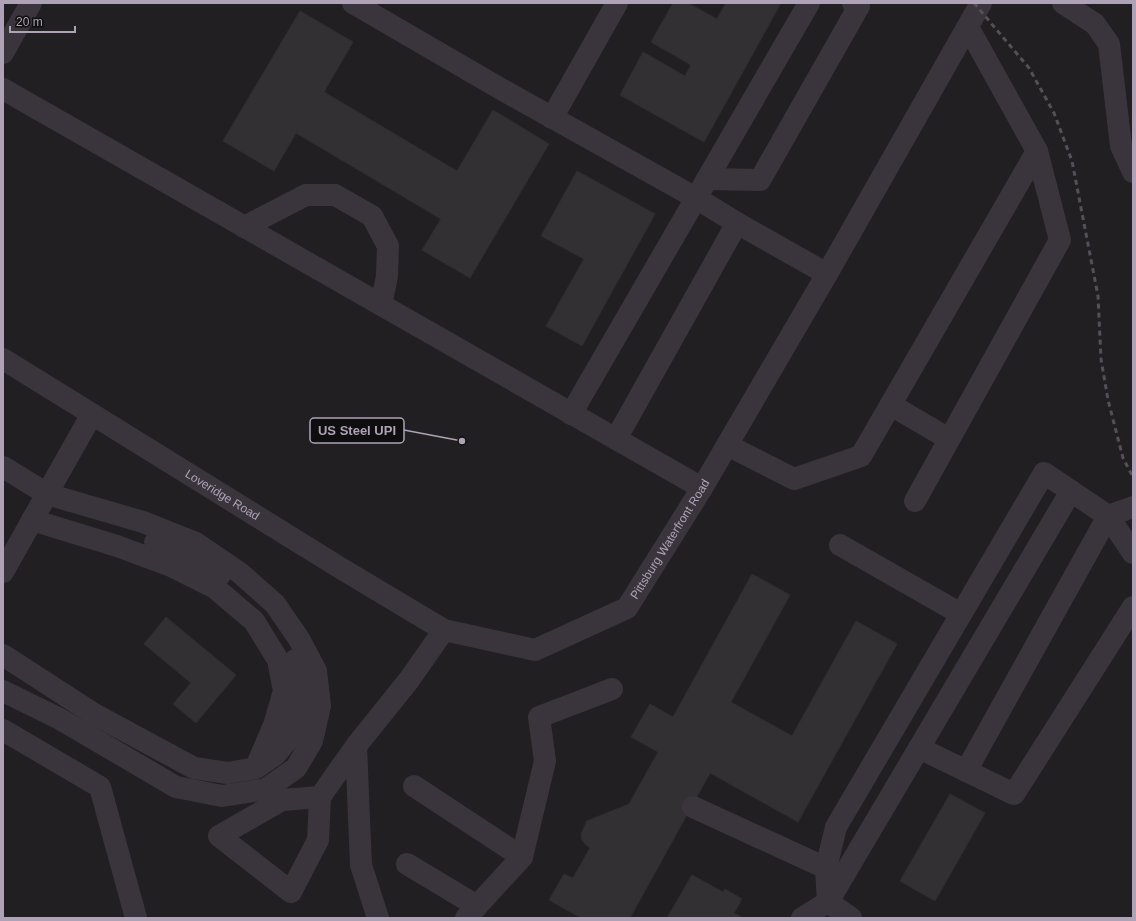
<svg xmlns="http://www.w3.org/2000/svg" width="1136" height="921" font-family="Helvetica,sans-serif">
  <rect width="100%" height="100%" fill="#141315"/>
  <rect fill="#211f22" x="3" y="3" width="1130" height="915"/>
  <g fill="#333034" stroke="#302d31">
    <path d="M 673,3 L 688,3 L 717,19 L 726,3 L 781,3 L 704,142 L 620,95 L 643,52 L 685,76 L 691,65 L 651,42 Z"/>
    <path d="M 300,11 L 353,42 L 324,92 L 457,171 L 493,110 L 549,144 L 470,278 L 422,250 L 441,219 L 296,133 L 274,171 L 223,141 Z"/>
    <path d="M 577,171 L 655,214 L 582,346 L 546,326 L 584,259 L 541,236 Z"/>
    <path d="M 752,574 L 790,595 L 731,702 L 792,736 L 856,621 L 897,644 L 798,822 L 710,773 L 630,918 L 581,918 L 549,900 L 564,874 L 573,878 L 590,848 L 586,845 L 582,840 L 581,834 L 587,821 L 629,804 L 658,752 L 631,737 L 650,704 L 673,717 Z"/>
    <path d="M 166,617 L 236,675 L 196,723 L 173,704 L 191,683 L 144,644 Z"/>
    <path d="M 950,794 L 985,813 L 935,901 L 900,881 Z"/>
    <path d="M 692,875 L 723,892 L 725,889 L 742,899 L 734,913 L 743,918 L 667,918 Z"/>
  </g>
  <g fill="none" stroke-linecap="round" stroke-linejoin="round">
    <g stroke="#3a353c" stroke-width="22">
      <path d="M 353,3 L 501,89 L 696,198 L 737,223 L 827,274"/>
      <path d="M 1063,3 L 1095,24 L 1109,44 L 1121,146 L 1133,172"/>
      <path d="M 3,53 L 31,3"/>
      <path d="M 3,89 L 702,488"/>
      <path d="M 552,118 L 617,3"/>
      <path d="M 707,179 L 760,180 L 859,6 L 853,3"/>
      <path d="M 244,227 L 306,195 L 335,195 L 372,216 L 388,246 L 387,276 L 381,305"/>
      <path id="s1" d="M 3,359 L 342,569 L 444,630"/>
      <path d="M 891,405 L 949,439"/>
      <path d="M 571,414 L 809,3"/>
      <path d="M 616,439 L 737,223"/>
      <path d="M 727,445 L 794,479 L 861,456 L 1037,151 L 968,27"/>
      <path d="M 3,467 L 47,494 L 143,522 L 196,543 L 240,573 L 275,604 L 299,639 L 316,671 L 320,706 L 312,741 L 296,768 L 266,789 L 222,796 L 176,787 L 60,719 L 3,691"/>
      <path d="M 915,501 L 1060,240 L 1037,151"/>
      <path d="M 32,520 L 117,546 L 171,566 L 215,588 L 254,621 L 278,660 L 284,691 L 274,725 L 256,767"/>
      <path d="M 155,542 L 170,548 L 215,571 L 220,575"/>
      <path d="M 840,545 L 961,614"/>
      <path d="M 3,572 L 92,414"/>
      <path d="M 3,655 L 94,714 L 194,768 L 228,773 L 256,768 L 275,755 L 294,732 L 301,708 L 303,678 L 295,660"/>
      <path d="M 3,730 L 100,787 L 136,918"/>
      <path d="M 919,748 L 1014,794 L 1133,607"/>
      <path d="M 966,771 L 1108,516 L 1133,553"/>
      <path d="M 414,786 L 522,857"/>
      <path d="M 320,797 L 282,800 L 219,836 L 291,892 L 318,840 L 320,797 L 356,746"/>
      <path d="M 693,807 L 826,868"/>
      <path d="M 407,864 L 477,906"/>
      <path id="s2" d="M 378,918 L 361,865 L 356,746 L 409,680 L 444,630 L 535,650 L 627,608 L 702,488 L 827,274 L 981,3"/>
      <path d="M 466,918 L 522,857 L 545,761 L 539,717 L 612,689"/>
      <path d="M 802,918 L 828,902 L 1071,491"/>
      <path d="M 851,918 L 828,902 L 826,868 L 836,827 L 1044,473 L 1108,516 L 1133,507"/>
    </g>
    <path stroke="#564f59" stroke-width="3" stroke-dasharray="5 4" stroke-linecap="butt" d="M 974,3 L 1029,68 L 1054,113 L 1072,161 L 1098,296 L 1101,359 L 1108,400 L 1123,458 L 1133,477"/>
  </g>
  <g text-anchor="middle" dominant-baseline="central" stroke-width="4" stroke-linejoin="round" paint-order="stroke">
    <g font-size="12" fill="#aea3b6" stroke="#0f0e0f">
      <text stroke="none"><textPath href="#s1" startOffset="258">Loveridge Road</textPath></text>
      <text stroke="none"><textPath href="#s2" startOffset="596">Pittsburg Waterfront Road</textPath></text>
    </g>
  </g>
  <path fill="none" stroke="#aea3b6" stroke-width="1.5" d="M462 441L404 430"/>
  <circle fill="#aea3b6" stroke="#0f0e0f" stroke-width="1.5" cx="462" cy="441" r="4"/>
  <rect fill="#0f0e0f" stroke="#aea3b6" stroke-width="1.5" x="310" y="418" width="94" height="25" rx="4"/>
  <g font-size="13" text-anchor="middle" font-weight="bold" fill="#aea3b6">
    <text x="357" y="435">US Steel UPI</text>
  </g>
  <rect width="1136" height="921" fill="none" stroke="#aea3b6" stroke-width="8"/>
  <path d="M10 26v6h65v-6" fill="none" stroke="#aea3b6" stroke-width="2"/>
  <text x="16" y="26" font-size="12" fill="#aea3b6" stroke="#0f0e0f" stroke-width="3" paint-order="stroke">20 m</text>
</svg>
